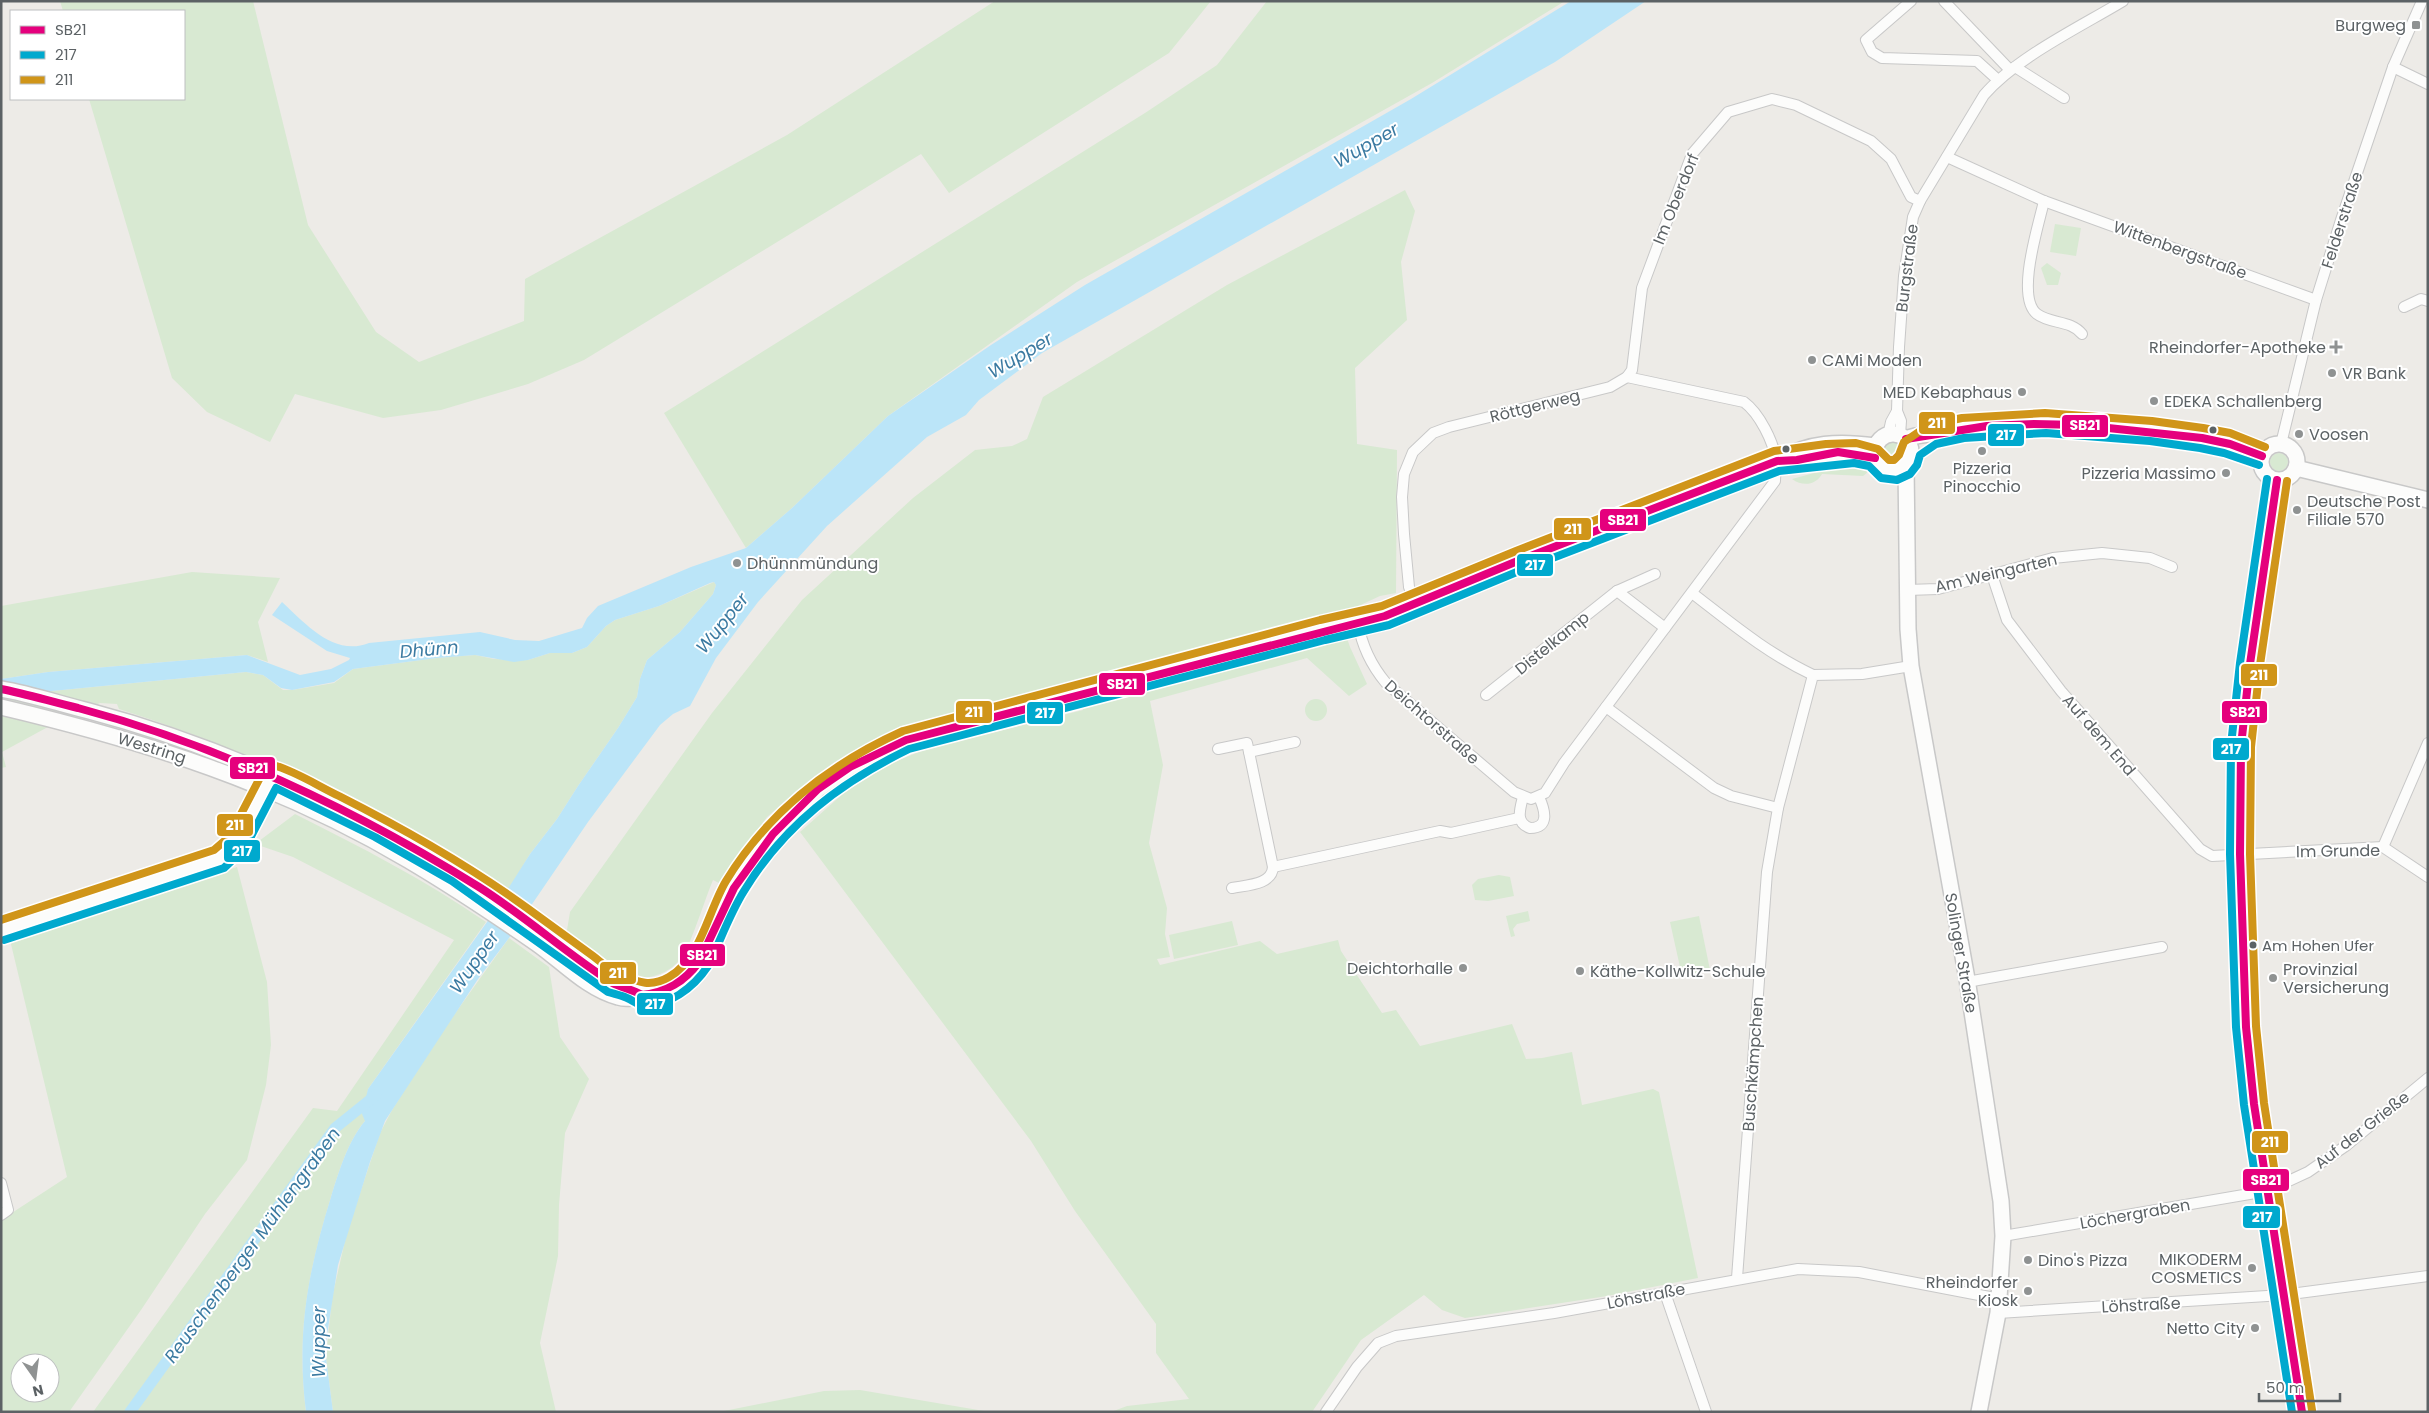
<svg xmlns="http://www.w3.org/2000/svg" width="2429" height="1413" font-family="Poppins,sans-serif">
  <rect width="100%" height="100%" fill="#edebe7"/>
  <g fill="#d8e9d2" fill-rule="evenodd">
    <path d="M 60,1 L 253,1 L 308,225 L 376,332 L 419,362 L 524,321 L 525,279 L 787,135 L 995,1 L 1211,1 L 1169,53 L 949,193 L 921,154 L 584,360 L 528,384 L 441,410 L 383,418 L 295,394 L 270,442 L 207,412 L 172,378 L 89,99 L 184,99 L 184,11 L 63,11 Z"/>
    <path d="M 1267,1 L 1565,1 L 1432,83 L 1077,282 L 888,416 L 792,508 L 746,548 L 664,413 L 1145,113 L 1217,65 Z"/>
    <path d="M 1405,190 L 1415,211 L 1401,262 L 1407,320 L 1355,368 L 1357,444 L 1397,450 L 1396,593 L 1380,596 L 1339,615 L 1350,647 L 1367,684 L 1349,696 L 1307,658 L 1150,701 L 1163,765 L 1149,843 L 1167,908 L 1165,934 L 1170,957 L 1157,959 L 1160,965 L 1260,941 L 1277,954 L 1338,940 L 1341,951 L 1382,1013 L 1396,1010 L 1420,1046 L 1512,1024 L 1526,1059 L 1542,1058 L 1572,1052 L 1582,1105 L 1653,1089 L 1659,1092 L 1698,1278 L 1607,1296 L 1465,1318 L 1442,1310 L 1424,1295 L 1361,1340 L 1312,1412 L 1111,1412 L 1127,1406 L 1189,1399 L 1156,1353 L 1156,1324 L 1075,1211 L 1031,1141 L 800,832 L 845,792 L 892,763 L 926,749 L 1083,710 L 1082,681 L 945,716 L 880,737 L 814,777 L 767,817 L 719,883 L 713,880 C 704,902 697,926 687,948 C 681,960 673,969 660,974 C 622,989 593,958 566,936 L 570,912 L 712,713 L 802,600 L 913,498 L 975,450 L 1012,446 L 1027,439 L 1043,397 L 1227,285 Z"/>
    <path d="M 2055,224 L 2081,228 L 2076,256 L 2050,252 Z"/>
    <path d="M 2047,263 L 2061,273 L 2058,285 L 2047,285 L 2041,268 Z"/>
    <circle cx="1892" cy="452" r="10"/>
    <circle cx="2279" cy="462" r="9"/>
    <path d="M 1840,466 L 1850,466 L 1868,472 L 1863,476 L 1822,474 C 1816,485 1803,487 1792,479 Z"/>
    <path d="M 192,572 L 280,578 L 258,622 L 268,662 L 247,655 L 48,672 L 1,679 L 1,606 Z"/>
    <path d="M 714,582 L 716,585 L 713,594 L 680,632 L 647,660 L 640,679 L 637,697 L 618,728 L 578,786 L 557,819 L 530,854 L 506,894 C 482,877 456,863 431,848 C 332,790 229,744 119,709 L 117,704 L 100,703 L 46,728 L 2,752 L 6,767 L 1,768 L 1,696 L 246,672 L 263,675 L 283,690 L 292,690 L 334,683 L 353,669 L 437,658 L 475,655 L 494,659 L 528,660 L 550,653 L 572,653 L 587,647 L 606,626 L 615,620 L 659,606 Z"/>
    <circle cx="1316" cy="710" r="11"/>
    <path d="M 295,814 C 361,847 425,880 486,922 L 368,1089 L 365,1121 C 348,1141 339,1171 331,1197 C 308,1272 296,1333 306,1412 L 93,1412 L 313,1108 L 337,1111 L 454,940 L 293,857 L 255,844 Z"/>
    <path d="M 237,867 L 267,982 L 271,1045 L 266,1085 L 247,1160 L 205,1214 L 141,1310 L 69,1412 L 1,1412 L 1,1220 L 67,1177 L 10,940 ZM 20,1363 L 50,1363 L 50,1393 L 20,1393 Z"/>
    <path d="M 1499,875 L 1510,877 L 1514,896 L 1488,901 L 1475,900 L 1472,885 L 1478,879 Z"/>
    <path d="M 1528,911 L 1530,921 L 1517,924 L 1513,929 L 1515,936 L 1511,937 L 1506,916 Z"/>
    <path d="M 1699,916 L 1710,970 L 1682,976 L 1670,922 Z"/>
    <path d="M 1232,921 L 1238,945 L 1174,959 L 1169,935 Z"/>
    <path d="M 509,938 L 549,967 L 560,1037 L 589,1079 L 565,1133 L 559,1205 L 558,1256 L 540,1343 L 556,1412 L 333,1412 L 326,1358 L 332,1298 L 347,1232 L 380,1133 L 392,1110 L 441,1033 Z"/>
    <path d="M 860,1390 L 990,1412 L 719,1412 L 824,1391 Z"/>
  </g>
  <path fill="#bbe5f8" d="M 1571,1 L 1646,1 L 1555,62 L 1042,353 L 979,400 L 966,415 L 927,437 L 827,526 L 758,602 L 716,658 L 690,706 L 673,714 L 660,725 L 588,822 L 509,938 L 478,979 L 385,1121 L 370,1162 L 338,1265 L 327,1335 L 326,1358 L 333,1412 L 306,1412 C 296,1333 308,1271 331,1197 C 339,1171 348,1141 365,1121 L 362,1114 L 368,1089 L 487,922 L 530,854 L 557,819 L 578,786 L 618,728 L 637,697 L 640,679 L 647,660 L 680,632 L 713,594 L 716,585 L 714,582 L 710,583 L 659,606 L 615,620 L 606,626 L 587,647 L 572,653 L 550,653 L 528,660 L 514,662 L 475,655 L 437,658 L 353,669 L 334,682 L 292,690 L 281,688 L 263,675 L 246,672 L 1,696 L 1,679 L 48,672 L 247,655 L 300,675 L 331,669 L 349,660 L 350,658 L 327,651 L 272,615 L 282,602 C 306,624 334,657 369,643 L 480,632 L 515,640 L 539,641 L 582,628 L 587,618 L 598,606 L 691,567 L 746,548 L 792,508 L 888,416 L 991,345 L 1085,285 L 1411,99 Z"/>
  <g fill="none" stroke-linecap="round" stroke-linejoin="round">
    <path stroke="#bbe5f8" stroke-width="11" d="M 130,1412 L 335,1128 L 376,1095"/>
    <defs>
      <g id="street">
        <path d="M 1911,1 L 1866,40 L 1872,52 L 1882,58 L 1977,61 L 1998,80"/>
        <path d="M 1944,1 L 2010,70"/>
        <path d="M 2015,67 L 2064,98"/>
        <path d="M 2393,67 L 2428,84"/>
        <path d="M 1947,157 L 2044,201 L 2316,300"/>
        <path d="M 2044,201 C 2039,224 2015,297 2037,314 C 2050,324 2071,320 2082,334"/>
        <path d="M 2404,307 L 2421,299 L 2428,301"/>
        <path d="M 1888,435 L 1891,422 L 1897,411"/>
        <path d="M 1900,435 L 1901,421 L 1897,411 L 1899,347 L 1904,276 L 1913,217 L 1920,201 L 1984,95 C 2017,57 2080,27 2123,1"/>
        <path d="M 2281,444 L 2316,300 L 2341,220 L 2393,67 L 2422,1"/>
        <path d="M 2277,480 L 2250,664 L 2241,746 L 2240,854 L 2246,1027 L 2254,1104 L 2302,1412"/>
        <path d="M 1992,575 L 2007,620 L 2061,691 L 2200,849 L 2212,856 L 2383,847 L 2428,877"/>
        <path d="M 1907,590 L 1938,589 L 2053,558 L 2102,553 L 2150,558 L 2172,567"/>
        <path d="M 1617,591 L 1655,574"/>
        <path d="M 1692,593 C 1731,623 1768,654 1813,675"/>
        <path d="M 1415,602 L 1409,587 L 1404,534 L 1402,497 L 1404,474 L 1413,452 L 1433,433 L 1449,427 L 1610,387 L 1627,377 L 1632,370 L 1642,288 L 1692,154 L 1728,112 L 1772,99 L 1796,105 L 1871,141 L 1891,159 L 1911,197 L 1920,201"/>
        <path d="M 1358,623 C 1362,647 1371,665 1386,683 L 1514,792 L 1531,799 L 1545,793 L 1564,763 L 1775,481 C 1775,474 1777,467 1776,461 C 1774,442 1759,413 1744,402 L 1627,377"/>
        <path d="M 1486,695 L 1617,591 L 1665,628"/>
        <path d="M 1606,707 L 1714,788 L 1731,796 L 1778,808"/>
        <path d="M 1295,742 L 1249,752 L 1273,867 L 1440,831 L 1451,833 L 1519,818"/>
        <path d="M 1218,749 L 1247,743 L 1249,752"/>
        <path d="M 1523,797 C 1520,809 1515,823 1530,828 C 1550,828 1545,810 1539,797"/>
        <path d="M 2383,847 L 2428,743"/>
        <path d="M 1232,888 C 1247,885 1272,885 1273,867"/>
        <path d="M 1967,982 L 2162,947"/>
        <path d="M 1,1183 L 8,1210 L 1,1215"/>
        <path d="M 2003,1236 L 2267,1191 L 2308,1172 L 2347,1145 L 2428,1078"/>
        <path d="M 1737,1278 L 1767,872 L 1778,808 L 1813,675 L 1862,674 L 1911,666"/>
        <path d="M 1665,1293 L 1706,1412"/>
        <path d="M 1998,1313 L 2283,1295 L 2428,1276"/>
        <path d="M 1326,1412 L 1357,1367 L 1378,1343 L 1396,1336 L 1554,1313 L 1798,1269 L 1859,1272 L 2000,1299"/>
      </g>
      <g id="secondary">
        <circle cx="1893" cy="452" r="18"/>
        <path d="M 1906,439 C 1918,434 1928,435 1939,433 C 2003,420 2064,423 2128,429 C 2161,432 2194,435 2226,443 C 2238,446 2250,452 2262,456"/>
        <circle cx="2279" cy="462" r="18"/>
        <path d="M 1778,461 L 1797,460 L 1838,452 L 1875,458"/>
        <path d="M 1906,465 L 1908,629 L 1911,666 L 1967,979 L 2001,1201 L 2003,1236 L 1998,1313 L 1979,1412"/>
        <path d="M 2296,468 L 2428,500"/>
        <path d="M 1,689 C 31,694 60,704 89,711 C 229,748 359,810 480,888 C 526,917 569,951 613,983 L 633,989 L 642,995"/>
        <path d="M 1,707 C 145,741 280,784 408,860 C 452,886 494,914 536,943 C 562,961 587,989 618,997 C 628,1000 634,997 644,995 C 669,991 685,982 699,962 L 734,888 L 773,834 L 818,789 L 850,767 L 888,748 L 906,740 L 989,717 L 1385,616 L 1520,560 L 1777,461 C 1809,442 1839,441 1875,446"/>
        <path d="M 1,931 L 219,859 L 237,843 L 270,779"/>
      </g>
    </defs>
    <use href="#street" stroke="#c8c8c8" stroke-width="12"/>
    <use href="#secondary" stroke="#c8c8c8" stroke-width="18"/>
    <use href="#street" stroke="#fcfcfb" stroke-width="10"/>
    <use href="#secondary" stroke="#fcfcfb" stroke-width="15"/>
    <defs>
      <g id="bus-1">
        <path d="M 1906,439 L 1987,426 L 2034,424 L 2080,425 L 2202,438 L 2230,444 L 2262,456"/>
        <path d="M 2277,480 L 2250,664 L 2241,746 L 2240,854 L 2246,1027 L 2254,1104 L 2302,1412"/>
        <path d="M 1,689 C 27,694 52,702 78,708 C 221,746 354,809 479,887 C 525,916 566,953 611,982 C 621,988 632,989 642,995 C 667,992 684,982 699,962 L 734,888 L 773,834 L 818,789 L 850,767 L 906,740 L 1385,616 L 1520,560 L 1777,461 L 1797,460 L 1838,452 L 1875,458"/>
      </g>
      <g id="bus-2">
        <path d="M 2267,479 L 2240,663 L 2231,745 L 2230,854 L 2236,1027 L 2244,1105 L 2292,1412"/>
        <path d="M 4,940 L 224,868 L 245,848 L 276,788 L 375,837 L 452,881 L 608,992 C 614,994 621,995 627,998 C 632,1000 636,1004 641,1005 C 668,1008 694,987 708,966 C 720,942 729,915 744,891 C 784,825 841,782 909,749 L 1325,640 L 1389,625 L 1524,569 L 1779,471 L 1854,463 L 1869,466 L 1881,478 L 1897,480 L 1910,474 L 1917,465 L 1920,455 L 1936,444 L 1964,438 L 2046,433 L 2150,441 L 2200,448 L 2224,453 L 2259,465"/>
      </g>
      <g id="bus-3">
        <path d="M 2287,481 L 2260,665 L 2251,747 L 2250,854 L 2256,1026 L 2264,1103 L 2312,1410"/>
        <path d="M 1,920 L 214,850 L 229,837 L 264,770 L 273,765 C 295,771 318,786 339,796 C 404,829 468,865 527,908 C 549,924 571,940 593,956 C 601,962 610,971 619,974 C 638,982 650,988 669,977 C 701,959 708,911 726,881 C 768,812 830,764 903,731 L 1320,620 L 1382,606 L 1516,551 L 1774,451 L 1826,444 L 1856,443 L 1878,449 L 1889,460 L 1894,460 L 1899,455 L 1904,442 L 1929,425 L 1962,418 L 2045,413 L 2152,421 L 2203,428 L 2230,433 L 2265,447"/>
      </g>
    </defs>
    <use href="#bus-1" stroke="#fff" stroke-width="11"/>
    <use href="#bus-2" stroke="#fff" stroke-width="11"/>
    <use href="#bus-3" stroke="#fff" stroke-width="11"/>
    <use href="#bus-1" stroke="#e5007d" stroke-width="8"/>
    <use href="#bus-2" stroke="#00a9ce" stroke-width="8"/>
    <use href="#bus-3" stroke="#d09519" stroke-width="8"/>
  </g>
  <g fill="#8f9292" stroke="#fff" stroke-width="2">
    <rect x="2411" y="20" width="10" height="10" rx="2.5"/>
    <path d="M2333.5 339.5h5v5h5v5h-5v5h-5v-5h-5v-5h5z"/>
    <circle cx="1812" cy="360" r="5"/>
    <circle cx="2332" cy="373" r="5"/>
    <circle cx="2022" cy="392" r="5"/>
    <circle cx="2154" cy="401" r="5"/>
    <circle cx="2299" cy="434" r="5"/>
    <circle cx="1982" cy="451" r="5"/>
    <circle cx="2226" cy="473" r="5"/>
    <circle cx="2297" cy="510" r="5"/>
    <circle cx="737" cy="563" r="5"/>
    <circle cx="1463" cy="968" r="5"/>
    <circle cx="1580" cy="971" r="5"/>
    <circle cx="2273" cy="978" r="5"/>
    <circle cx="2028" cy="1260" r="5"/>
    <circle cx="2252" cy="1268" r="5"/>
    <circle cx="2028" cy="1291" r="5"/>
    <circle cx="2255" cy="1328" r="5"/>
  </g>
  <g fill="#5c6265" stroke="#fff" stroke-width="2">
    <circle cx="2213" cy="430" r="4.5"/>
    <circle cx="1786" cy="449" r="4.5"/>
    <circle cx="2253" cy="945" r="4.5"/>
  </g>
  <g text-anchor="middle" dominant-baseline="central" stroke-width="4" stroke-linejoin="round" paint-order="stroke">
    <g font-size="15" fill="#5c6265" stroke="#fff" text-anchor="start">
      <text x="2262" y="945">Am Hohen Ufer</text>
    </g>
    <g font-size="16" fill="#5c6265" stroke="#fff" text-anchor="start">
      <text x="2406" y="25" text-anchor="end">Burgweg</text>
      <text x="2326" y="347" text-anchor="end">Rheindorfer-Apotheke</text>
      <text x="1822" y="360">CAMi Moden</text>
      <text x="2342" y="373">VR Bank</text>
      <text x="2012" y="392" text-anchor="end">MED Kebaphaus</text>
      <text x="2164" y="401">EDEKA Schallenberg</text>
      <text x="2309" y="434">Voosen</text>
      <text x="1982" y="468" text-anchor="middle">Pizzeria<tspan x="1982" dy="18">Pinocchio</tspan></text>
      <text x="2216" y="473" text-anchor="end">Pizzeria Massimo</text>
      <text x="2307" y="501">Deutsche Post<tspan x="2307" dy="18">Filiale 570</tspan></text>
      <text x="747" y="563">Dhünnmündung</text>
      <text x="1453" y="968" text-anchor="end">Deichtorhalle</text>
      <text x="2283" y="969">Provinzial<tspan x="2283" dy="18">Versicherung</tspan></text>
      <text x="1590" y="971">Käthe-Kollwitz-Schule</text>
      <text x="2242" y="1259" text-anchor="end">MIKODERM<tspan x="2242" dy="18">COSMETICS</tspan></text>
      <text x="2038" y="1260">Dino's Pizza</text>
      <text x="2018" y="1282" text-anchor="end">Rheindorfer<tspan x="2018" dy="18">Kiosk</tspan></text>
      <text x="2245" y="1328" text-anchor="end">Netto City</text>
    </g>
    <g font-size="16" fill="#5c6265" stroke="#fff">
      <text transform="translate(1676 199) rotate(-68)">Im Oberdorf</text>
      <text transform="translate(2342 220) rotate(-72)">Felderstraße</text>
      <text transform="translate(2180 250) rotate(20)">Wittenbergstraße</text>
      <text transform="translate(1907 268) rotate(-83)">Burgstraße</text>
      <text transform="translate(1535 406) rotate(-14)">Röttgerweg</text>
      <text transform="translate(1996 573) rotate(-13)">Am Weingarten</text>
      <text transform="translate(1552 643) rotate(-39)">Distelkamp</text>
      <text transform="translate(1432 722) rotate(41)">Deichtorstraße</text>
      <text transform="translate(2099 735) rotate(49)">Auf dem End</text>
      <text transform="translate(152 748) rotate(17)">Westring</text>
      <text transform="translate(2338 851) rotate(-1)">Im Grunde</text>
      <text transform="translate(1961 953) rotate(80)">Solinger Straße</text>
      <text transform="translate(1753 1064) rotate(-86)">Buschkämpchen</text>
      <text transform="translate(2362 1130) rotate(-38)">Auf der Grieße</text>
      <text transform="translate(2135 1214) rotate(-10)">Löchergraben</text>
      <text transform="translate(1646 1296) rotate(-11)">Löhstraße</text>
      <text transform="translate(2141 1305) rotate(-3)">Löhstraße</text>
    </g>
    <g font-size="18" font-style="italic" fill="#3b7aa1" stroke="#fff">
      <text transform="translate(1366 145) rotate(-30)">Wupper</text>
      <text transform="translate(1020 355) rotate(-31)">Wupper</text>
      <text transform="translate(722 623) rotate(-51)">Wupper</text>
      <text transform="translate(429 649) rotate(-5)">Dhünn</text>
      <text transform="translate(474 962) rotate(-55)">Wupper</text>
      <text transform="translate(252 1245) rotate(-54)">Reuschenberger Mühlengraben</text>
      <text transform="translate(318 1342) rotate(-90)">Wupper</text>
    </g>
  </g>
  <g stroke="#fff" stroke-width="2">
    <rect x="1918" y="411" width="38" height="24" rx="5" fill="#d09519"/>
    <rect x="2061" y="414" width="48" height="24" rx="5" fill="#e5007d"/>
    <rect x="1987" y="423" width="38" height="24" rx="5" fill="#00a9ce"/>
    <rect x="1599" y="508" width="48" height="24" rx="5" fill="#e5007d"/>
    <rect x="1553" y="517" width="39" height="24" rx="5" fill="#d09519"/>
    <rect x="1516" y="553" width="38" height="24" rx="5" fill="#00a9ce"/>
    <rect x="2240" y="663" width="38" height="24" rx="5" fill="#d09519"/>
    <rect x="1098" y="672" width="48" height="24" rx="5" fill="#e5007d"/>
    <rect x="955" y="700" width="38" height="24" rx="5" fill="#d09519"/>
    <rect x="2221" y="700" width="47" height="24" rx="5" fill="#e5007d"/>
    <rect x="1026" y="701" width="38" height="24" rx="5" fill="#00a9ce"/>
    <rect x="2212" y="737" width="38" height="24" rx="5" fill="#00a9ce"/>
    <rect x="229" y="756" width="47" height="24" rx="5" fill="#e5007d"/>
    <rect x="216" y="813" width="38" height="24" rx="5" fill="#d09519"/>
    <rect x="223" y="839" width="38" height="24" rx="5" fill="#00a9ce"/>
    <rect x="679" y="943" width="47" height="24" rx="5" fill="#e5007d"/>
    <rect x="599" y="961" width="38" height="24" rx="5" fill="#d09519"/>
    <rect x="636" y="992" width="38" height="24" rx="5" fill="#00a9ce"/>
    <rect x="2251" y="1130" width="38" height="24" rx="5" fill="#d09519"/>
    <rect x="2242" y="1168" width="48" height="24" rx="5" fill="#e5007d"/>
    <rect x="2242" y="1205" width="39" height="24" rx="5" fill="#00a9ce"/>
  </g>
  <g font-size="14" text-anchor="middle" font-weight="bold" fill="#fff">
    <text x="1937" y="428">211</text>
    <text x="2085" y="430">SB21</text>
    <text x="2006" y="440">217</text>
    <text x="1623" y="525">SB21</text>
    <text x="1573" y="534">211</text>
    <text x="1535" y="570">217</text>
    <text x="2259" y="680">211</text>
    <text x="1122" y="689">SB21</text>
    <text x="974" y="717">211</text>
    <text x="2245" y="717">SB21</text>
    <text x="1045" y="718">217</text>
    <text x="2231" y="754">217</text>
    <text x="253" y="773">SB21</text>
    <text x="235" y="830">211</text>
    <text x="242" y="856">217</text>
    <text x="702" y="960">SB21</text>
    <text x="618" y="978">211</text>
    <text x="655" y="1009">217</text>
    <text x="2270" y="1147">211</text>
    <text x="2266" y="1185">SB21</text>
    <text x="2262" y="1222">217</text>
  </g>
  <rect width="2429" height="1413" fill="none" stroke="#5c6265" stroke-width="5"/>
  <rect x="10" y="10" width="175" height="90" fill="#ffffff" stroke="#bec0c1"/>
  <rect x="20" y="26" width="25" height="8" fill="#e5007d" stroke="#bec0c1"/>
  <text x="55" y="35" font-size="15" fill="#5c6265">SB21</text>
  <rect x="20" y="51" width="25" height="8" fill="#00a9ce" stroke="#bec0c1"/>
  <text x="55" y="60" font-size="15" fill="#5c6265">217</text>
  <rect x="20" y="76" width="25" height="8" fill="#d09519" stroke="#bec0c1"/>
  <text x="55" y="85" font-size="15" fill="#5c6265">211</text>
  <g transform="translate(35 1378) rotate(166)"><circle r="24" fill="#ffffff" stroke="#bec0c1"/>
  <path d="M0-4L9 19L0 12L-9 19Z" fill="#8f9292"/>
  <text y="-8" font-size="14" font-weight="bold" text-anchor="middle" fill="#5c6265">N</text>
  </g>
  <path d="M2259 1393v8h81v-8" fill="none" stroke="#5c6265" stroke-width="2.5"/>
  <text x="2266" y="1393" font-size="15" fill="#5c6265" stroke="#ffffff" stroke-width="4" paint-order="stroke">50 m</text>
</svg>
